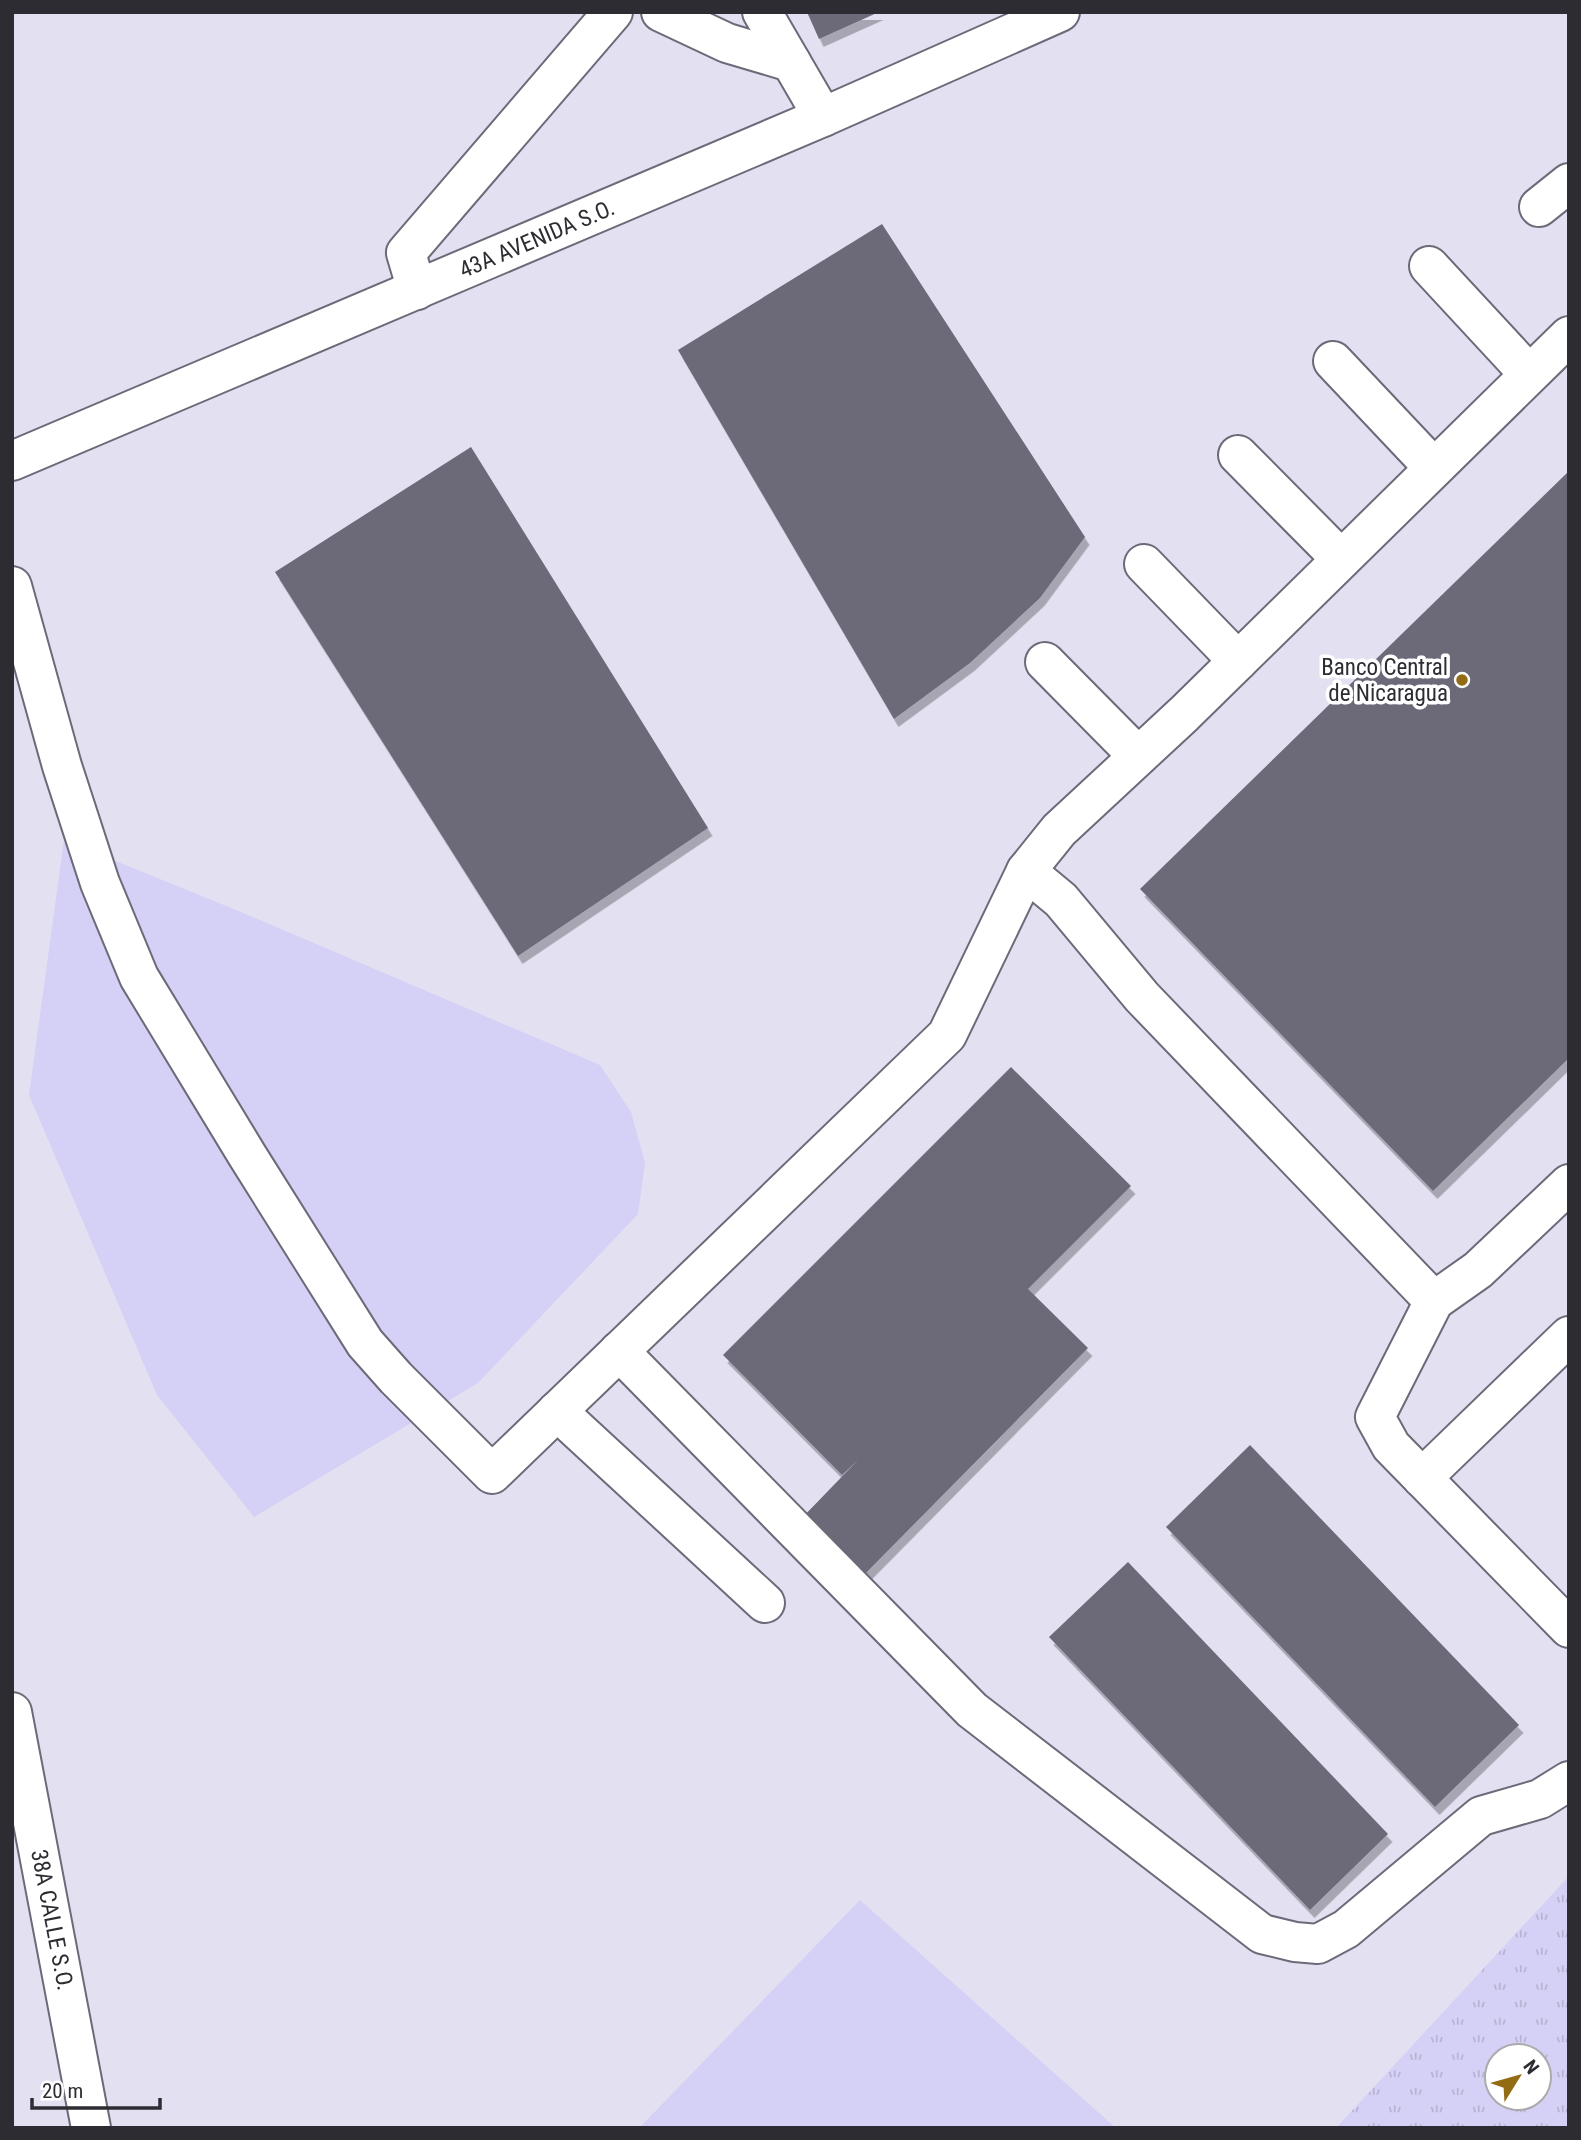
<svg xmlns="http://www.w3.org/2000/svg" width="1581" height="2140" font-family="'Roboto Condensed',sans-serif">
  <defs>
    <pattern id="grass-tufts" width="24" height="20" patternUnits="userSpaceOnUse" patternTransform="scale(1.75)"><rect width="24" height="20" fill="#d5d0f5"/><path d="M3 7l-1-3M5 7V3M7 7l1-3M15 17l-1-3M17 17v-4M19 17l1-3" fill="none" stroke="#b7b3d2"/></pattern>
    <filter id="shadow"><feDropShadow dx="4.5" dy="8" stdDeviation="0" flood-color="#0004"/></filter>
  </defs>
  <rect width="100%" height="100%" fill="#e3e1f1"/>
  <path fill="url(#grass-tufts)" fill-rule="evenodd" d="M 1569,1876 L 1569,2128 L 1336,2128 ZM 1497,2056 L 1539,2056 L 1539,2098 L 1497,2098 Z"/>
  <g fill="#d5d0f5">
    <path d="M 64,840 L 241,912 L 600,1065 L 631,1112 L 645,1163 L 638,1214 L 478,1383 L 254,1517 L 157,1395 L 29,1095 Z"/>
    <path d="M 860,1900 L 1116,2128 L 639,2128 Z"/>
  </g>
  <g fill="#6c6a78" filter="url(#shadow)">
    <path d="M 807,12 L 879,12 L 819,39 Z"/>
    <path d="M 882,224 L 1085,537 L 1040,598 L 970,663 L 894,719 L 678,350 Z"/>
    <path d="M 471,447 L 708,828 L 518,956 L 275,572 Z"/>
    <path d="M 1569,471 L 1569,1058 L 1433,1191 L 1140,889 Z"/>
    <path d="M 1011,1067 L 1131,1186 L 1028,1289 L 1088,1348 L 859,1580 L 799,1521 L 858,1460 L 842,1475 L 723,1355 Z"/>
    <path d="M 1250,1445 L 1519,1725 L 1435,1807 L 1166,1527 Z"/>
    <path d="M 1128,1562 L 1388,1834 L 1310,1910 L 1049,1637 Z"/>
  </g>
  <g fill="none" stroke-linecap="round" stroke-linejoin="round">
    <defs>
      <g id="minor">
        <path d="M 661,12 L 727,43 L 791,62"/>
        <path d="M 762,12 L 823,117"/>
        <path d="M 1539,207 L 1569,183"/>
        <path d="M 1429,266 L 1529,374"/>
        <path d="M 417,290 L 406,253 L 613,12"/>
        <path d="M 1333,361 L 1434,468"/>
        <path d="M 1238,455 L 1341,559"/>
        <path d="M 12,461 L 823,117 L 1060,12"/>
        <path d="M 1144,564 L 1238,661"/>
        <path d="M 12,586 L 62,766 L 100,883 L 139,977 L 247,1155 L 365,1343 L 396,1378 L 492,1474 L 947,1035 L 1026,871 L 1059,830 L 1184,714 L 1569,336"/>
        <path d="M 1045,662 L 1138,756"/>
        <path d="M 1026,871 L 1061,900 L 1142,997 L 1434,1301"/>
        <path d="M 1569,1184 L 1478,1270 L 1434,1301 L 1375,1417 L 1391,1446 L 1569,1628"/>
        <path d="M 619,1351 L 972,1710 L 1262,1934 L 1295,1942 L 1318,1944 L 1346,1929 L 1481,1816 L 1540,1799 L 1569,1781"/>
        <path d="M 557,1411 L 765,1603"/>
        <path d="M 1422,1478 L 1569,1336"/>
        <path d="M 12,1712 L 91,2128"/>
      </g>
    </defs>
    <use href="#minor" stroke="#6c6a78" stroke-width="42"/>
    <use href="#minor" stroke="#fff" stroke-width="38"/>
  </g>
  <circle fill="#926b12" stroke="#fff" stroke-width="2.5" cx="1462" cy="680" r="7"/>
  <g text-anchor="middle" dominant-baseline="central" stroke-width="7" stroke-linejoin="round" paint-order="stroke">
    <g font-size="23" fill="#2d2c32" stroke="#fff">
      <text transform="translate(537 239) rotate(-23)">43A AVENIDA S.O.</text>
      <text transform="translate(52 1920) rotate(79)">38A CALLE S.O.</text>
    </g>
    <g font-size="23" fill="#2d2c32" stroke="#fff" text-anchor="end">
      <text x="1448" y="667">Banco Central<tspan x="1448" dy="26">de Nicaragua</tspan></text>
    </g>
  </g>
  <rect width="1581" height="2140" fill="none" stroke="#2d2c32" stroke-width="28"/>
  <g transform="translate(1518 2077) rotate(53)"><circle r="33" fill="#ffffff" stroke="#ababad" stroke-width="2"/>
  <path d="M0-5L12 26L0 18L-12 26Z" fill="#926b12"/>
  <text y="-10" font-size="19" font-weight="bold" text-anchor="middle" fill="#2d2c32">N</text>
  </g>
  <path d="M32 2098v10h128v-10" fill="none" stroke="#2d2c32" stroke-width="3.5"/>
  <text x="42" y="2098" font-size="21" fill="#2d2c32" stroke="#ffffff" stroke-width="5" paint-order="stroke">20 m</text>
</svg>
